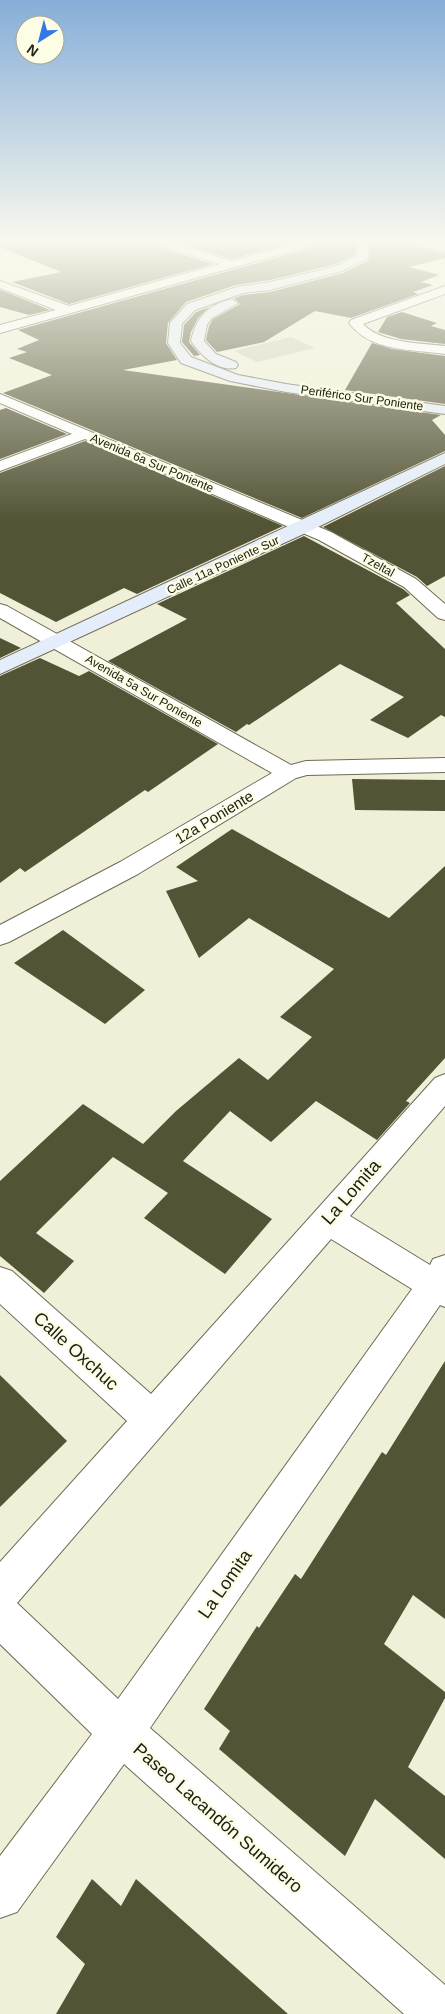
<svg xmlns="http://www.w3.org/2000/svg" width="445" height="2014" font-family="Helvetica,sans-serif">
  <rect width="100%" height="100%" fill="#f0f0d8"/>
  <path fill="#d2d2ba" d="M 291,337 L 315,348 L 257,362 L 234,351 Z"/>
  <g fill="#535336">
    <path d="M 0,240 L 147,240 L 149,244 L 213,264 L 69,304 L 12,282 L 61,272 L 0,247 Z"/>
    <path d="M 169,240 L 303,240 L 232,259 Z"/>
    <path d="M 327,240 L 357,240 L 355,255 L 333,265 L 270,280 L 236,285 L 186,302 L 168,323 L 166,343 L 177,360 L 123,370 L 441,415 L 432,420 L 445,435 L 445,451 L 302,518 L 3,393 L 52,375 L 9,358 L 27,352 L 17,349 L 39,340 L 18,330 L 325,244 Z"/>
    <path d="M 371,240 L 406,240 L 409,244 L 445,253 L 445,258 L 409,267 L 439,275 L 421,282 L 433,285 L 413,292 L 418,294 L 351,318 L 315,311 L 264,342 L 217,352 L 206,340 L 209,326 L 213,319 L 240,304 L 234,298 L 243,295 L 270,292 L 343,273 L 369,260 Z"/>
    <path d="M 0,290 L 1,290 L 50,310 L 29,315 L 0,307 Z"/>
    <path d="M 209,307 L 198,318 L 191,332 L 189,342 L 200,355 L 194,356 L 182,342 L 184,325 L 196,312 Z"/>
    <path d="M 402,312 L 437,323 L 431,326 L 445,330 L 445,344 L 401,339 L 378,332 L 387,317 Z"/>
    <path d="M 372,343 L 392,349 L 445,356 L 445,404 L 345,390 Z"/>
    <path d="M 6,408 L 67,434 L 0,459 L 0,410 Z"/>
    <path d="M 85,441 L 283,526 L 137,594 L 124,588 L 56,622 L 0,593 L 0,473 Z"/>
    <path d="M 445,466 L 445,576 L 427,586 L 417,577 L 323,527 Z"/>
    <path d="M 304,536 L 403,589 L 410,595 L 396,603 L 445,649 L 445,717 L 441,715 L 408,738 L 370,720 L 404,697 L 340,664 L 249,725 L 247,724 L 236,732 L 108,661 L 187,619 L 157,604 Z"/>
    <path d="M 0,638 L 21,648 L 0,658 Z"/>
    <path d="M 40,658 L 79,676 L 89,671 L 218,744 L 148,792 L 145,790 L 25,872 L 20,868 L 0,883 L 0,676 Z"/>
    <path d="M 352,779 L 445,780 L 445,811 L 355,810 Z"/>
    <path d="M 232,829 L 389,918 L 445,866 L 445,1058 L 406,1101 L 410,1103 L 377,1140 L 316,1101 L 271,1142 L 230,1111 L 183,1161 L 272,1219 L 225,1274 L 144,1218 L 168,1193 L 113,1157 L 36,1233 L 74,1261 L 44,1293 L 0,1256 L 0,1181 L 83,1104 L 143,1144 L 176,1111 L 239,1058 L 268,1080 L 312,1037 L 280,1017 L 334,969 L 249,918 L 199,958 L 166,891 L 198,881 L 176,867 Z"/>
    <path d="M 63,930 L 145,990 L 105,1024 L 14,963 Z"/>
    <path d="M 445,1361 L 445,1619 L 413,1595 L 384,1644 L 445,1692 L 445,1698 L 408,1767 L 445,1796 L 445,1859 L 375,1799 L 345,1856 L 219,1749 L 230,1731 L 204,1709 L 257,1626 L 259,1628 L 295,1574 L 301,1579 L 382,1452 L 386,1455 Z"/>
    <path d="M 0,1375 L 67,1441 L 0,1507 Z"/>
    <path d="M 92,1879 L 121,1906 L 136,1879 L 288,2014 L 56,2014 L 85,1964 L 56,1937 Z"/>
  </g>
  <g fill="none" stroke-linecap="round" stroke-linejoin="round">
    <defs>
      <g id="minor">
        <path d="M 149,240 L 164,240 L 232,261 L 309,240 L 325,240 L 324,242 L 0,333 L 0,325 L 56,310 L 0,288 L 0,281 L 69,306 L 220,264 L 150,242 Z"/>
        <path d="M 408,240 L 425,240 L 445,245 L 445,251 L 409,242 Z"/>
        <path d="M 445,286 L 445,294 L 363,324 C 380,343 420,343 445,346 L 445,354 C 412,349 370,352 349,323 L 351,320 Z"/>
        <path d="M 0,394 L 331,532 L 416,579 L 445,604 L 445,620 L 438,618 L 404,587 L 319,540 L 85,439 L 0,471 L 0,461 L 72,434 L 0,403 Z"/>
        <path d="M 0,604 L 7,606 L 291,765 L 306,761 L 445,758 L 445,772 L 307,775 L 296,778 L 138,874 L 9,942 L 0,945 L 0,925 L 120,862 L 272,773 L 0,618 Z"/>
        <path d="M 445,1074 L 445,1106 L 350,1216 L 430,1265 L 433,1259 L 445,1255 L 445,1307 L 440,1305 L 150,1728 L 445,1985 L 445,2014 L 404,2014 L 124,1764 L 17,1912 L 0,1918 L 0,1856 L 92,1734 L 0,1644 L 0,1562 L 127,1421 L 0,1304 L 0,1267 L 12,1271 L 151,1394 L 435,1078 ZM 331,1239 L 412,1289 L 118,1699 L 17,1603 Z"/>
      </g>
      <g id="secondary">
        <path d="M 359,240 L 369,240 L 368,258 L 342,271 L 270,290 L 243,293 L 195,310 L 182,324 L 180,343 L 191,357 L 238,375 L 286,384 L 445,406 L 445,414 L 286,392 L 230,381 L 181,363 L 168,343 L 170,323 L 187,304 L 237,287 L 270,282 L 334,267 L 357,256 Z"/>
        <path d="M 232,299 L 238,303 L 212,318 L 207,325 L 204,341 L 216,354 L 236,362 L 238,365 L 236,368 C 217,372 200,354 191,341 C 196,317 208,305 232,299 Z"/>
        <path d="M 445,453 L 445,464 L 310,531 L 0,674 L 0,660 Z"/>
      </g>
    </defs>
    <use href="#minor" stroke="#6d6c57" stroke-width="2"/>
    <use href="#secondary" stroke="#6d6c57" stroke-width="2"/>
    <use href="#minor" fill="#fff" fill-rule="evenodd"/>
    <use href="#secondary" fill="#e5edfa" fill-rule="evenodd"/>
  </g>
  <linearGradient id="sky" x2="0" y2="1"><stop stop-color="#86aed8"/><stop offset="0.46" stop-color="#f8f8ed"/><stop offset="1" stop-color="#f8f8ed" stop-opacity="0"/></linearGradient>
  <rect width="445" height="522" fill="url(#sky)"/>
  <g text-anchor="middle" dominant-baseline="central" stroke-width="5" stroke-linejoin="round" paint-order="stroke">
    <g font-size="12" fill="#202017" stroke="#fdfde5">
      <text transform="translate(362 398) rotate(8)">Periférico Sur Poniente</text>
      <text transform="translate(152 463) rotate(23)">Avenida 6a Sur Poniente</text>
      <text transform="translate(223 565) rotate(-25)">Calle 11a Poniente Sur</text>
      <text transform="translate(378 565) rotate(29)">Tzeltal</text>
      <text transform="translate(144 691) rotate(30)">Avenida 5a Sur Poniente</text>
    </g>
    <g font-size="15" fill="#202017" stroke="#fdfde5">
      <text transform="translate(214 817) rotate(-31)">12a Poniente</text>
    </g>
    <g font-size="18" fill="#202017" stroke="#fdfde5">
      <text transform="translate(351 1192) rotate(-49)">La Lomita</text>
      <text transform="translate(76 1351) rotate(42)">Calle Oxchuc</text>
      <text transform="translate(225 1584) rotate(-55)">La Lomita</text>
      <text transform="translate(218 1818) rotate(41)">Paseo Lacandón Sumidero</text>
    </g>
  </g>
  <g transform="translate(40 40) rotate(216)"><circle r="24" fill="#fdfde5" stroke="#a5a593"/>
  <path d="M0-4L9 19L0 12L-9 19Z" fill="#3378e5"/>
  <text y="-8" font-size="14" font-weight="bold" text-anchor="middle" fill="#202017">N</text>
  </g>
</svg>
